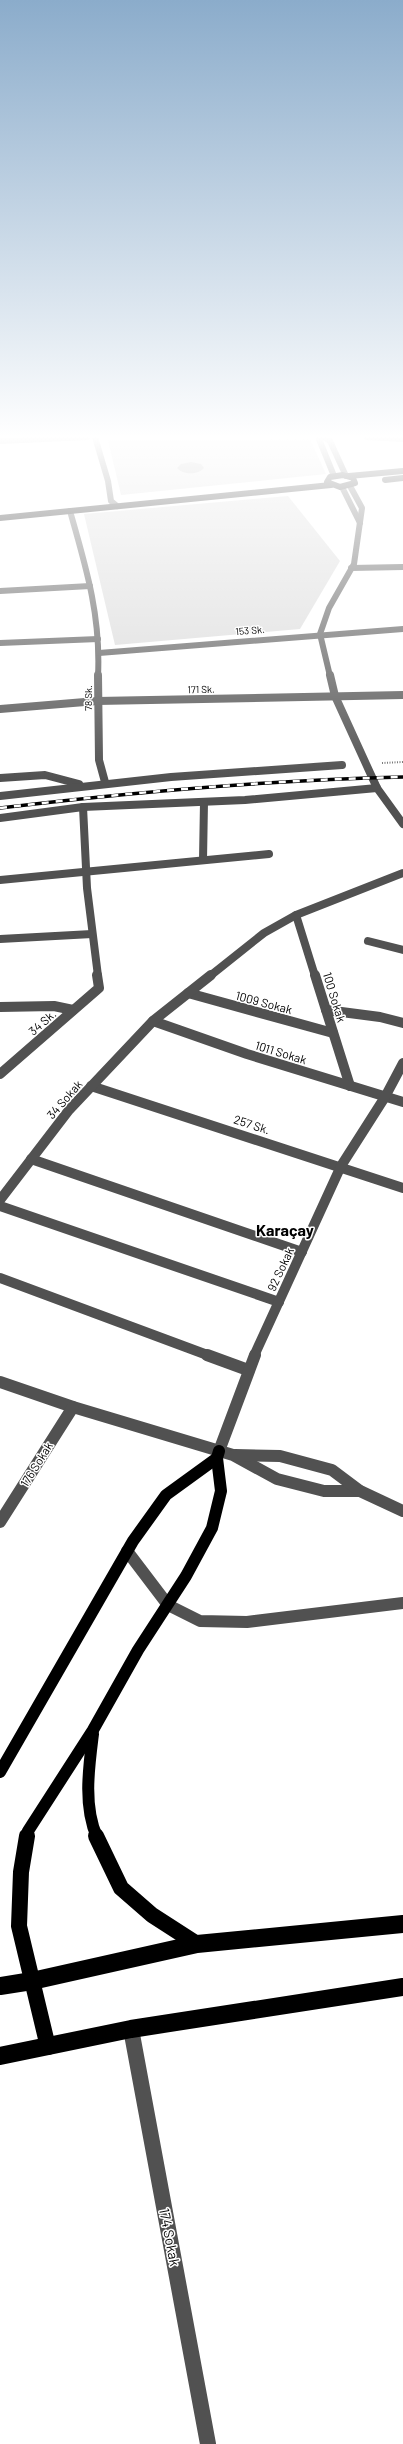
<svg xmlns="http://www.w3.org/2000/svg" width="403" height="2444" font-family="Barlow,sans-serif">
  <rect width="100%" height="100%" fill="#fff"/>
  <g fill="#d8d8d8">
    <path d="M 310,439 L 326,474 L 121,495 L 108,440 Z"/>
    <path d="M 288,496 L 340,561 L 300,629 L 115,645 L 84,514 Z"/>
  </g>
  <path fill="#9f9f9f" d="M 191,462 L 201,464 L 204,468 C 198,475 183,475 177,468 L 181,464 Z"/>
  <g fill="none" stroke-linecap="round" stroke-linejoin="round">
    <path stroke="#737373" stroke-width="2" stroke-dasharray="1 1.5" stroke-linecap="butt" d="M 382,763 L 403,762"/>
    <g stroke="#515151" stroke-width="6">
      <path d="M 95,437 L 108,481 L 111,501 L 117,506"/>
      <path d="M 321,437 L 319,439 L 334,476"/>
      <path d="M 324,437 L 330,441 L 346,476"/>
      <path d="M 367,437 L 403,439"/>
      <path d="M 0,441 L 87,437"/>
      <path d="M 342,487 L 360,523"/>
      <path d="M 70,511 C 86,567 101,616 98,676"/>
      <path d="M 351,568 L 403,567"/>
      <path d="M 0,591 L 90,586"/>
      <path d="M 0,643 L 98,639"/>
      <path d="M 99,653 L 403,629"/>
      <path d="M 330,676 L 320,634 L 329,608 L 354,564 L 362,508 L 350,486"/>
    </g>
    <g stroke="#515151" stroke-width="8">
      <path d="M 98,675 L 99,760 L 105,782"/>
      <path d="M 330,675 L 335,696 L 377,788 L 403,824"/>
      <path d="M 0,709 L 97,701 L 403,695"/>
      <path d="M 0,778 L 45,775 L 79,784"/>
      <path d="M 0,796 L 171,777 L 342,765"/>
      <path d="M 83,807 L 87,888 L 98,976"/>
      <path d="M 0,818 L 83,807 L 245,800 L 377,788"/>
      <path d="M 203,860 L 204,802"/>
      <path d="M 0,880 L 269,854"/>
      <path d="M 296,915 L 315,976"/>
      <path d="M 0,939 L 92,934"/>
      <path d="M 368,941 L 403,950"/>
      <path d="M 210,976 L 264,933 L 296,915 L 403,873"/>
    </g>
    <g stroke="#515151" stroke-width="10">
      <path d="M 315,975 L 350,1086"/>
      <path d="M 188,993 L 333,1033"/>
      <path d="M 0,1007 L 54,1006 L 73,1010"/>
      <path d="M 326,1010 L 380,1017 L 403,1023"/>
      <path d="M 153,1021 L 247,1054 L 403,1102"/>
      <path d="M 0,1074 L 99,988 L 97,975"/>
      <path d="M 91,1086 L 403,1188"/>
      <path d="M 31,1159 L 302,1252"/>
      <path d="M 0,1200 L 69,1110 L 153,1021 L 211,975"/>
      <path d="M 0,1206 L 279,1302"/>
      <path d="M 0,1278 L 210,1356"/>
      <path d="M 254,1356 L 341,1166 L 385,1097 L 403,1063"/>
    </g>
    <g stroke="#515151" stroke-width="12">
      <path d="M 207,1355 L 248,1370"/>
      <path d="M 0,1382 L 73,1407 L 233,1455 L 277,1479 L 324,1491 L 360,1491"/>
      <path d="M 219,1451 L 255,1355"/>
      <path d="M 235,1455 L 280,1456 L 332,1470 L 360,1491 L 403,1511"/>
      <path d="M 0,1522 L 73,1407"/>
      <path d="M 127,1551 L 168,1605 L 200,1621 L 247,1622 L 403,1603"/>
    </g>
    <path stroke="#515151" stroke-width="16" d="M 131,2029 L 208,2444"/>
    <g stroke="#000" stroke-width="6">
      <path d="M 343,475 L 353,478 L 355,483 L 340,487 L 327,482 L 330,477 Z"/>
      <path d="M 349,476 L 403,471"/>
      <path d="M 385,480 L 403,478"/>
      <path d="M 0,518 L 331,485"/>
    </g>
    <g stroke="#000" stroke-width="12">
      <path d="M 93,1734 C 89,1766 83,1806 97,1837"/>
      <path d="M 0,1772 L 133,1541 L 166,1495 L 217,1458"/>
      <path d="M 27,1837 L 28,1831 L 93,1730 L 138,1650 L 186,1576 L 212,1528 L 221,1491 L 217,1458 L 219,1451"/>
    </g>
    <g stroke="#000" stroke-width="16">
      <path d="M 27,1836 L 21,1872 L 19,1926 L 48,2047"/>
      <path d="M 96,1836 L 121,1888 L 152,1915 L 197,1944"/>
    </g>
    <g stroke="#000" stroke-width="18">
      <path d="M 0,1986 L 32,1981 L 197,1944 L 403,1924"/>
      <path d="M 0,2056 L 131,2029 L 403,1987"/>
    </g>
    <defs>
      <path id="rail" d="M 0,808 C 134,792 268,780 403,777"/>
    </defs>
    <use href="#rail" stroke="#000" stroke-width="3.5"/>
    <use href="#rail" stroke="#fff" stroke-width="2.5" stroke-dasharray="7" stroke-linecap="butt"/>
  </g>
  <linearGradient id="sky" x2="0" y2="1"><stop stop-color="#8baccb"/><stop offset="0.56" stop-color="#fff"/><stop offset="1" stop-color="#fff" stop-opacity="0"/></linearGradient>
  <rect width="403" height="780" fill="url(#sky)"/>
  <g text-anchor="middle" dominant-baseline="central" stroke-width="3" stroke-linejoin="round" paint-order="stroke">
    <g font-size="10" fill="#000" stroke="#fff">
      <text transform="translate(250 630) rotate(-5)">153 Sk.</text>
      <text transform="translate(201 689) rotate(-1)">171 Sk.</text>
      <text transform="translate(88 698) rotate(-90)">78 Sk.</text>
    </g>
    <g font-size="12" fill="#000" stroke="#fff">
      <text transform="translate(335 997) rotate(73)">100 Sokak</text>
      <text transform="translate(264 1002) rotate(15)">1009 Sokak</text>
      <text transform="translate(42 1022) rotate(-41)">34 Sk.</text>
      <text transform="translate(281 1052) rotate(17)">1011 Sokak</text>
      <text transform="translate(64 1099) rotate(-49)">34 Sokak</text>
      <text transform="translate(252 1124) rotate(18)">257 Sk.</text>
      <text transform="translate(280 1269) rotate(-65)">92 Sokak</text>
      <text transform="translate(36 1464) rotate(-58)">176 Sokak</text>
    </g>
    <g font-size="14" fill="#000" stroke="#fff">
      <text transform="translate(170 2237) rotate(79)">174 Sokak</text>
    </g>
    <g font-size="16" font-weight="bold" fill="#000" stroke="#fff">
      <text x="285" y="1229">Karaçay</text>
    </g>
  </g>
</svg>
